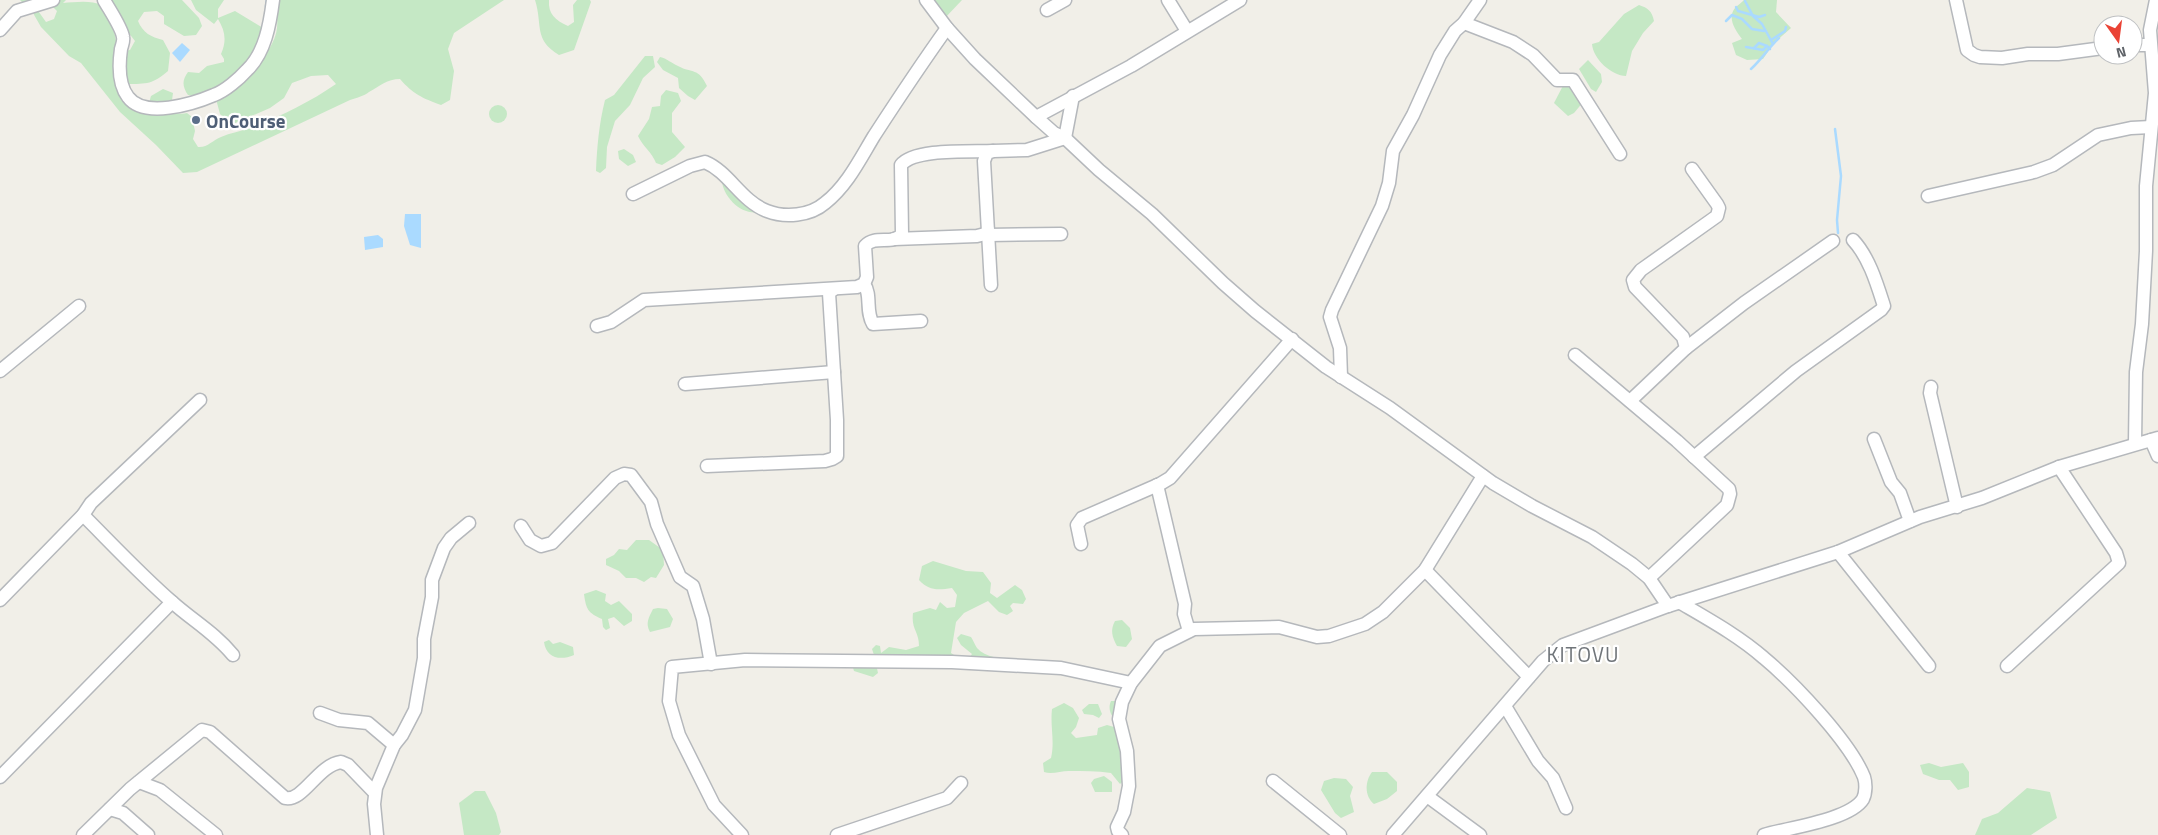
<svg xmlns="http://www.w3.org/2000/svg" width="2158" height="835" font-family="'Titillium Web',sans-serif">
  <rect width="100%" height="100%" fill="#f1efe8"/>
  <g fill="#c5e8c5" fill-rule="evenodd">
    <path d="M 20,0 L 66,0 L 63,3 C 75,2 92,0 101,5 C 117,19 122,77 125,99 C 139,103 174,117 187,113 L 192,117 L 195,131 L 193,139 L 198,147 C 207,148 213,140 221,137 C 230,133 241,131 251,128 C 281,116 310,102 336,84 L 328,75 L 311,76 L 292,83 L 284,98 L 270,108 L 226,127 L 229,123 L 220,114 L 216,99 C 237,84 274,56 277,28 C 278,19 276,9 277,0 L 504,0 L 454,33 L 448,49 L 454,71 L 450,100 L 441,105 C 422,98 413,94 400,79 C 387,79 380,86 369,92 C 364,96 356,98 350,100 L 197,172 L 183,173 L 156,145 L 120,112 L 81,63 L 69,56 L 41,27 L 33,13 ZM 50,4 L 57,11 L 54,19 L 46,22 L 36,8 Z"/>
    <path d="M 110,0 L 182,0 L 199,18 L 202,26 L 196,35 L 184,36 L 164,24 L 164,16 L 157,11 L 144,12 L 138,21 C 143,33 151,37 163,40 L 170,53 L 168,71 C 153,84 147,84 127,84 L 124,51 L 130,50 L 135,41 L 128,32 Z"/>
    <path d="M 191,0 L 224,0 L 218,9 L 218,18 L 235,11 L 263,28 C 259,38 257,50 252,59 C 243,73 206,98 188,95 C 182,86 182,80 188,72 L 199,73 L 207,66 L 224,62 L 224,59 L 221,54 C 227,40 225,31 218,19 L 214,24 L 196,10 Z"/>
    <path d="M 535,0 L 549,0 C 548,14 555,20 568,26 L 574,22 L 573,5 L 577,0 L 590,0 L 591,2 L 574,50 L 559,55 C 533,39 543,25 535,0 Z"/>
    <path d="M 928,0 L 962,0 L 944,19 Z"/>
    <path d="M 1744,0 L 1777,0 L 1776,12 L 1791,28 L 1773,44 L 1763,59 L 1747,60 L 1736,55 L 1732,43 L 1742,39 C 1735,30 1727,18 1735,8 C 1738,5 1742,2 1744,0 Z"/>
    <path d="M 1639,5 C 1648,8 1652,11 1654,21 L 1643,33 L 1632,51 L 1626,76 C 1612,76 1593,59 1592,44 L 1599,42 L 1624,14 Z"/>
    <path d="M 645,56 L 653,56 L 655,67 L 643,78 L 630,105 L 615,121 L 607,147 L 606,168 L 600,173 L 596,171 C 597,147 599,124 605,100 L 614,95 Z"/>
    <path d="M 660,57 C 668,59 671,63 678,66 C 693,74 698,67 707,86 L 695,100 L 688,96 L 679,88 L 678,78 L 663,70 L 657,62 Z"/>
    <path d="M 1588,60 L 1601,74 L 1602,82 L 1596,92 L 1591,89 L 1579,69 Z"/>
    <path d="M 1566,80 L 1584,101 L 1574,113 L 1568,116 L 1554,103 Z"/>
    <path d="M 163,89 L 173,93 L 172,100 L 162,103 L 149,103 L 151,96 Z"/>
    <path d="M 666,90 L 678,93 L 681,101 L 672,113 L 672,132 L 685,147 L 675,157 L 662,165 L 656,163 C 652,152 643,147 638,136 L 649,119 L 652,107 L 660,106 L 661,96 Z"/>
    <circle cx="498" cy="114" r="9"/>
    <path d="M 624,149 L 633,155 L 636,162 L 628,166 L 619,159 L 618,151 Z"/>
    <path d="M 722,181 L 759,212 C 742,216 723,197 722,181 Z"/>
    <path d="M 636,540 L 649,540 L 663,550 L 664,565 L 656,578 L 651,577 L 644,582 L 636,578 L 626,578 L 619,571 L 606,565 L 606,559 L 614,555 L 619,549 L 627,550 Z"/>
    <path d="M 933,561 L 966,571 L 983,572 L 991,583 L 990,593 L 997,598 L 1015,585 L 1022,590 L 1026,599 L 1023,604 L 1013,603 L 1010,606 L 1013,611 L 1007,615 L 999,612 L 988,601 L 964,613 L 956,622 L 951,653 L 957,657 L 969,658 L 972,654 L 961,645 L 957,638 L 961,634 L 971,637 C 973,640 975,645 977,648 C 991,664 1031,659 1050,661 C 1055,662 1061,664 1066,665 L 1070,675 L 874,655 L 872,649 L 876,645 L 880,646 L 881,653 L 889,647 L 906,650 L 919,646 C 919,631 911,630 913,613 L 930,608 L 936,610 L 940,602 L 947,608 L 955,607 L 957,595 L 952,588 C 938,590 929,591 919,580 L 922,566 Z"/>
    <path d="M 596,590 L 606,594 L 605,601 L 611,605 L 619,601 L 632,614 L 632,621 L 624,626 L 614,617 L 608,619 L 610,628 L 606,630 L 603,627 L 602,619 C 588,613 586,609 584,594 Z"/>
    <path d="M 658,608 L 667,609 L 673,619 L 670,627 L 650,632 C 645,623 649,617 653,609 Z"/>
    <path d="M 1122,620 L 1130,628 L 1132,639 L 1126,647 L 1117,646 C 1112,637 1110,630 1115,621 Z"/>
    <path d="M 549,640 L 553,644 L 560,642 L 573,647 L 574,655 C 560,661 546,658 544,642 Z"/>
    <path d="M 852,664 L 876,664 L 878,673 L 873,677 L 854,671 Z"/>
    <path d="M 1111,701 L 1117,701 L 1124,728 L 1129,731 C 1135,754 1140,767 1120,784 L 1111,773 C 1097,771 1083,771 1069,771 C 1060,771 1052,775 1044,772 L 1043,763 L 1051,758 C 1055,742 1050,726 1052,709 L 1064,703 L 1073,708 L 1079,718 L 1076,727 L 1071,733 L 1076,738 L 1097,735 L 1098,728 L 1107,725 L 1114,727 L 1118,723 C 1112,717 1107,710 1111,701 Z"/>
    <path d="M 1089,704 L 1098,704 L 1102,714 L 1099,718 L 1093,715 L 1084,714 L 1082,710 Z"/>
    <path d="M 1929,763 L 1941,767 L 1963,763 L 1969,772 L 1969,787 L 1958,790 L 1950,780 L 1939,780 L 1923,774 L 1920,765 Z"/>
    <path d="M 1372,772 L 1387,772 L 1397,782 L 1397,791 L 1387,799 L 1374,804 C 1364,796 1365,781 1372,772 Z"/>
    <path d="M 1104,776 L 1112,782 L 1112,792 L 1095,792 L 1091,783 L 1094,779 Z"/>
    <path d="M 1334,778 L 1346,779 L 1353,787 L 1350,796 L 1354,812 L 1341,818 L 1335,813 L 1321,790 L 1324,781 Z"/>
    <path d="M 2027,788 L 2050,792 L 2057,818 L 2031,835 L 1975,835 L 1982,819 L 1998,813 Z"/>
    <path d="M 475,791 L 485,791 L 496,813 L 501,832 L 499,835 L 464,835 L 459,803 Z"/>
  </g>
  <g fill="#aadaff">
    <path d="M 182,43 L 190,50 L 180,62 L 172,53 Z"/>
    <path d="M 405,214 L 421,214 L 421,248 L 410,245 L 404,226 Z"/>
    <path d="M 378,235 L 383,239 L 383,247 L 365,250 L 364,237 Z"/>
  </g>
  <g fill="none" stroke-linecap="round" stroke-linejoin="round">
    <g stroke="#aadaff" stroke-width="2.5">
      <path d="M 1745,1 L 1753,16 L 1762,24 L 1773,44"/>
      <path d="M 266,6 L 267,0"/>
      <path d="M 1736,7 L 1738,11 L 1759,17 L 1765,15"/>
      <path d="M 1726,21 L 1732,15 L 1742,19 L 1752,29 L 1764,31"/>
      <path d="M 1771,40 L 1785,31 L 1786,27"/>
      <path d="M 1746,47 L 1763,50 L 1767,46 L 1770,49"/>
      <path d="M 1754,48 L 1759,43 L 1767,46"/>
      <path d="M 1751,69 C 1762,59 1769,47 1779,38"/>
      <path d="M 1835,129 L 1841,176 L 1837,220 L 1838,233"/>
    </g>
    <defs>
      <g id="minor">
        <path d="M 104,0 C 109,9 122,28 123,37 C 124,41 122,45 121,49 C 119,63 118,84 128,97 C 144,119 193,104 214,95 C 225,91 239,79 247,70 C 265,53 270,24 273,0"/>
        <path d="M 926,0 L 947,28 L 975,59 L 1036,117 L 1054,133 L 1065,138 L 1099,170 L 1152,214 L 1223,283 L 1255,311 L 1326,367 L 1390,408 L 1493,483 L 1532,506 L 1592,537 L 1632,564 L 1649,578 L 1668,606"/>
        <path d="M 1168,0 L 1187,31"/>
        <path d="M 1956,0 L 1967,50 L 1974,55 L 1980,57 L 2002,58 L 2028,54 L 2058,54 L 2103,48"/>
        <path d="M 1047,10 L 1065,0"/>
        <path d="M 1464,23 L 1513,42 L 1533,55 L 1557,80 L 1573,80 L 1620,154"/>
        <path d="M 0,30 L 17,11 L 53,0"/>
        <path d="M 2133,45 L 2151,45"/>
        <path d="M 1036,117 L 1131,66 L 1240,0"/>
        <path d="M 633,194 L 690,166 L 705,162 C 729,172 741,201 767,211 C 785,218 810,216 825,203 C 847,186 860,159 874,136 C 898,99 922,63 947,28"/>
        <path d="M 1928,196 L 2034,172 L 2053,165 L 2098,135 L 2131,128 L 2151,127"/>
        <path d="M 988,235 L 1061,234"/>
        <path d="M 894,239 L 977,236 L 985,234 L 988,230"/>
        <path d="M 864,284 C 872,295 865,311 873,324 L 921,321"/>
        <path d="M 991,285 L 984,161 L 987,153 L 993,151 L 1027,150 L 1065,138 L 1073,96"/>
        <path d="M 597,326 L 611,322 L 644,300 L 857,287 L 864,284 L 867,277 L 865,246 C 876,234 892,246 902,234 L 901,165 C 914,148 971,152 993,151"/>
        <path d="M 1686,348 L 1744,303 L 1833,241"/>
        <path d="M 1575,355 L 1677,441 L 1729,489 L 1730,494 L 1727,505 L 1649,578"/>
        <path d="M 0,371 L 79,306"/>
        <path d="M 1341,377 L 1340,348 L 1330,317 L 1332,310 L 1382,206 L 1389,183 L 1393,151 L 1413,115 L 1440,55 L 1455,31 L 1464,23 L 1480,0"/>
        <path d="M 685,384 L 834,372"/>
        <path d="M 1931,387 L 1930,393 L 1957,507"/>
        <path d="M 1630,401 L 1686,348 L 1683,337 L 1635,287 L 1633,280 L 1641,270 L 1717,216 L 1719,208 L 1717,204 L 1692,169"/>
        <path d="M 1874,439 L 1891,482 L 1900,493 L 1910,521"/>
        <path d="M 2151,440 L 2158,456"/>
        <path d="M 2135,443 L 2136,372 L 2142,324 L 2146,251 L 2146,186 L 2155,93 L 2150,30 L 2156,0"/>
        <path d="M 1694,457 L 1796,371 L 1881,310 L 1884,306 C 1877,284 1869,257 1853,240"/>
        <path d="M 707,466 L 825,461 L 832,459 L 837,456 L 837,420 L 829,293 L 834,289"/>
        <path d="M 1157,485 L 1185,604 L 1184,614 L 1189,631"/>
        <path d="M 83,515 C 112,544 141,575 172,602 C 192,620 215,633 233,655"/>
        <path d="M 521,526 L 530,540 L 541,546 L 552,543 L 615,478 L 624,474 L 631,475 L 651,502 L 657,524 L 680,577 L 693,586 L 703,619 L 711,664"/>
        <path d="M 1081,544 L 1077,525 L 1082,518 L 1160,484 L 1170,478 L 1292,339"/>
        <path d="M 1838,552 L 1929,666"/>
        <path d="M 1425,570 L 1529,677"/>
        <path d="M 0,600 L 83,515 L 91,503 L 200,400"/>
        <path d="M 1679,602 C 1708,619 1739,636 1764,658 C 1794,683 1850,742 1864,777 C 1866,783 1866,793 1863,799 C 1850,820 1787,828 1764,835"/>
        <path d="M 2007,666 L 2119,563 L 2116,553 L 2059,467"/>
        <path d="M 1505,706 L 1538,761 L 1553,778 L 1566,808"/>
        <path d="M 320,713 L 339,720 L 368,723 L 394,745"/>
        <path d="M 0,777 L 172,602"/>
        <path d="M 1273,781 L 1340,835"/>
        <path d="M 139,782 L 160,790 L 216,835"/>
        <path d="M 1427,796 L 1480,835"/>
        <path d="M 110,809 L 123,813 L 148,835"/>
        <path d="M 83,835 L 130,789 L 202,730 L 210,732 L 285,798 C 303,802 318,765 341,762 L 348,765 L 375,793"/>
        <path d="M 377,835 L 374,804 L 376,788 L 394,745 L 402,735 L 415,710 L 424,658 L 424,639 L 432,597 L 432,580 L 444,548 L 451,538 L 469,523"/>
        <path d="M 742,835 L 714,805 L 679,735 L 669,701 L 672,667 L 745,660 L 952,662 L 1061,668 L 1131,683"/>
        <path d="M 837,835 L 947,798 L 961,783"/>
        <path d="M 1122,835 L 1118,831 L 1117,827 L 1124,812 L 1129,786 L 1127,751 L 1119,719 L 1122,702 L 1131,683 L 1160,646 L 1194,629 L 1279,627 L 1317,637 L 1329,636 L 1365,624 L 1383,612 L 1425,570 L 1483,476"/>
        <path d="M 1393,835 L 1543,661 L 1563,645 L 1668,606 L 1838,552 L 1920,517 L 1982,498 L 2059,467 L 2158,438"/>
      </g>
    </defs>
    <use href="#minor" stroke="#b5b8bc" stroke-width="15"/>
    <use href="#minor" stroke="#fff" stroke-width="12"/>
  </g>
  <circle fill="#5c6f8a" stroke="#fff" stroke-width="2" cx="196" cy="120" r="5"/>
  <g text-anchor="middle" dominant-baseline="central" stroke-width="4.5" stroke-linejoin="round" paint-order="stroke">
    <g font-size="19" font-weight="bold" fill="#4e5e75" stroke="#fff" text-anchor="start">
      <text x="206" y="120">OnCourse</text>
    </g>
    <g font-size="21" letter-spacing="1" fill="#70757a" stroke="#fff">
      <text x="1583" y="654">KITOVU</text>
    </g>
  </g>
  <g transform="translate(2118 40) rotate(166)"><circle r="24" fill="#ffffff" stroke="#bfc1c3"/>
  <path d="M0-4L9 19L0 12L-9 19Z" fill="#ea4335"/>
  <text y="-8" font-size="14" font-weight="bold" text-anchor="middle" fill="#5f6368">N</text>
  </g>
</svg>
